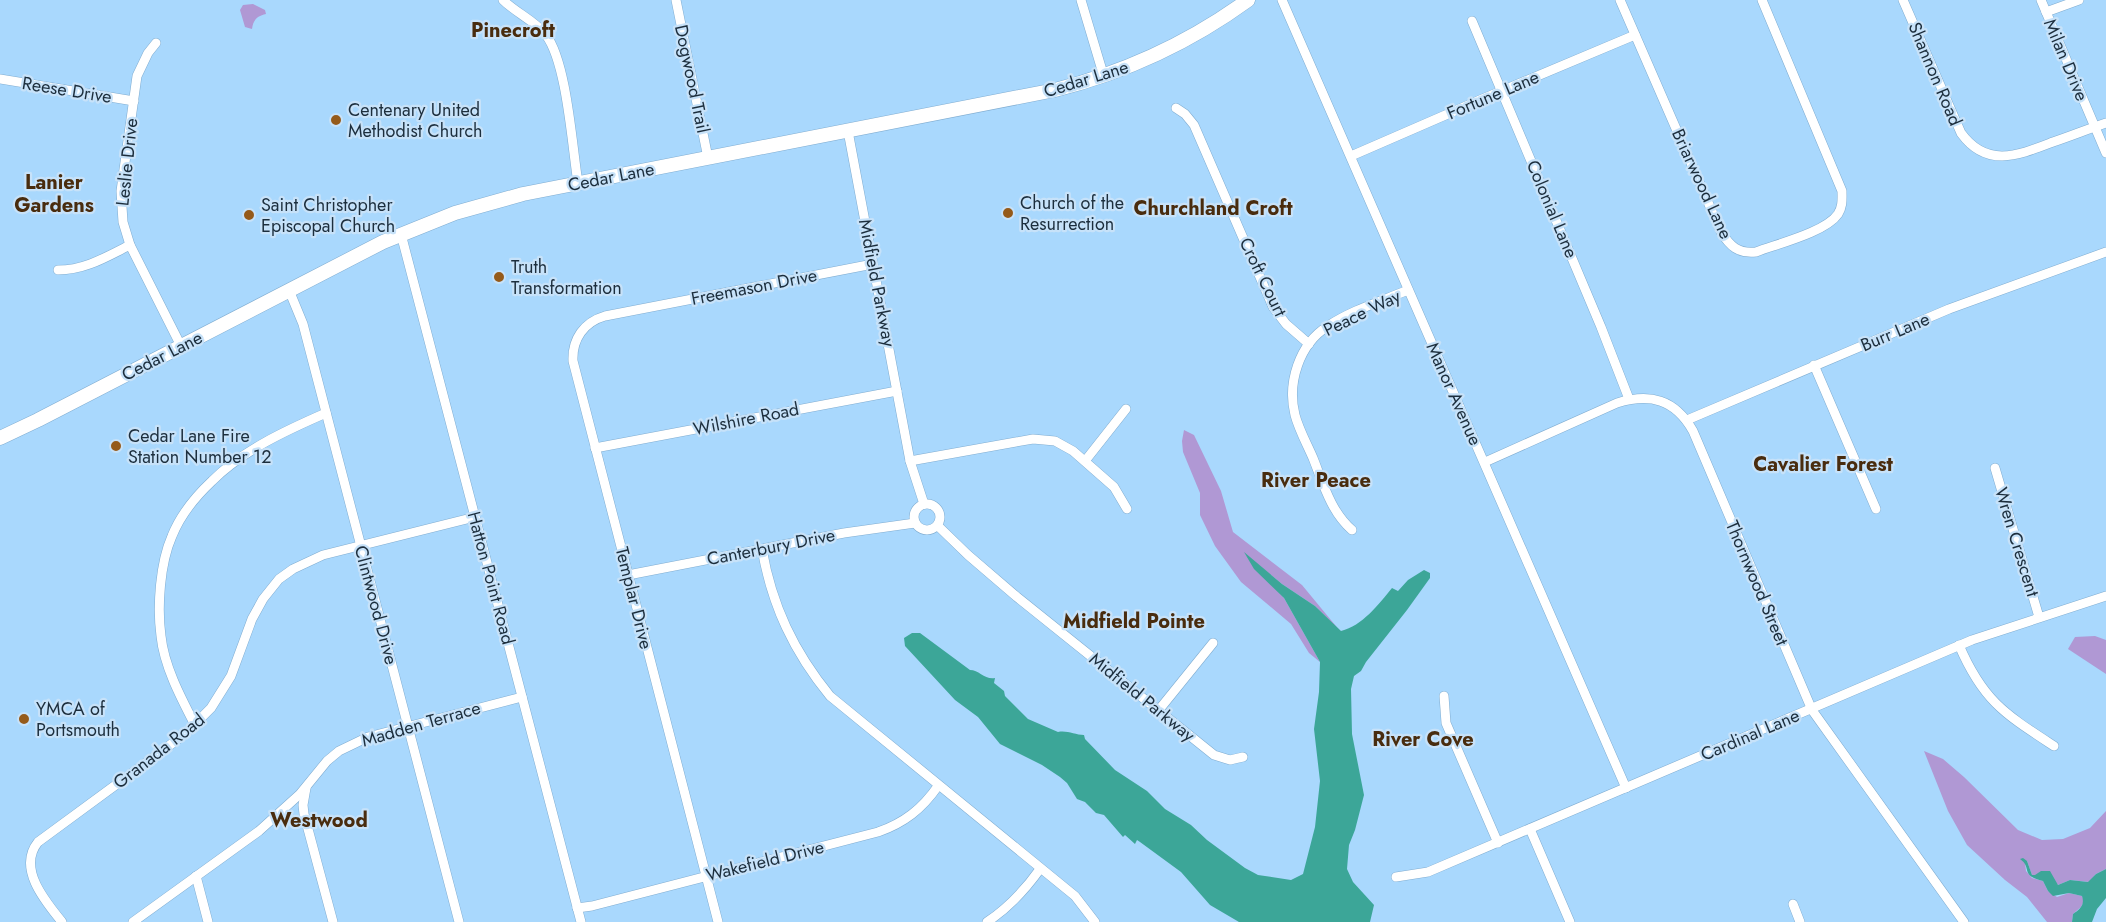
<svg xmlns="http://www.w3.org/2000/svg" width="2106" height="922" font-family="Jost,sans-serif">
  <rect width="100%" height="100%" fill="#a9d8fd"/>
  <g fill="#b098d4">
    <path d="M 253,4 L 265,10 L 266,14 C 257,16 253,20 252,29 L 245,27 L 240,10 L 243,5 Z"/>
    <path d="M 1184,430 L 1194,435 L 1221,491 L 1233,532 L 1302,585 L 1340,631 L 1315,606 L 1282,584 L 1245,554 L 1284,598 L 1320,662 L 1309,653 L 1291,624 L 1241,582 L 1215,546 L 1200,515 L 1200,493 L 1183,452 L 1182,441 Z"/>
    <path d="M 2095,636 L 2106,640 L 2106,674 L 2068,649 L 2075,637 Z"/>
    <path d="M 1924,751 L 1943,759 L 1964,777 L 2018,830 L 2042,840 L 2063,839 L 2090,828 L 2106,811 L 2106,869 L 2096,874 L 2089,882 L 2070,880 L 2058,885 C 2050,875 2043,875 2032,875 L 2027,861 L 2025,863 L 2026,871 L 2032,878 L 2043,881 L 2048,891 L 2057,897 L 2069,893 L 2082,896 L 2084,901 L 2081,907 L 2073,914 L 2072,922 L 2047,922 L 2027,897 L 2005,880 L 1967,845 L 1948,811 Z"/>
  </g>
  <g fill="#3ca698">
    <path d="M 1244,552 L 1282,584 L 1315,606 L 1341,631 C 1362,626 1379,604 1392,588 L 1398,591 L 1408,580 L 1424,570 L 1430,573 L 1430,578 L 1407,610 L 1366,662 L 1361,671 L 1354,676 L 1351,689 L 1352,734 L 1364,795 L 1355,830 L 1349,845 L 1347,869 L 1353,882 L 1374,905 L 1370,922 L 1239,922 L 1210,905 L 1181,872 L 1140,842 L 1137,840 L 1135,844 L 1125,835 L 1123,837 L 1104,815 L 1096,813 L 1085,802 L 1077,799 L 1067,783 L 1060,777 L 1042,765 L 1000,744 L 978,717 L 955,700 L 905,646 L 904,638 L 912,633 L 920,633 L 970,670 C 979,670 985,680 995,678 L 994,683 L 1004,691 L 1005,696 L 1028,719 L 1058,732 C 1067,730 1075,735 1084,735 L 1085,739 L 1115,770 L 1147,791 L 1165,809 L 1191,825 L 1207,840 L 1245,868 L 1258,875 L 1291,880 L 1303,874 L 1315,827 L 1320,781 L 1314,729 L 1319,692 L 1320,662 L 1284,598 L 1254,569 Z"/>
    <path d="M 2023,858 L 2027,861 L 2032,875 L 2035,875 L 2041,871 L 2050,871 L 2058,885 L 2070,880 L 2088,882 L 2096,874 L 2106,869 L 2106,898 L 2097,909 L 2092,922 L 2072,922 L 2073,914 C 2080,909 2085,905 2082,896 L 2069,893 L 2053,896 L 2048,891 L 2043,881 C 2019,875 2033,868 2020,859 Z"/>
  </g>
  <g fill="none" stroke-linecap="round" stroke-linejoin="round">
    <defs>
      <g id="street">
        <path d="M 503,0 C 516,13 534,20 546,35 C 567,63 572,146 578,183"/>
        <path d="M 676,0 L 708,158"/>
        <path d="M 1081,0 L 1104,77"/>
        <path d="M 1282,0 L 1626,788"/>
        <path d="M 1620,0 L 1721,232 C 1730,246 1738,254 1756,252 C 1777,244 1826,232 1838,214 C 1843,206 1842,199 1842,191 L 1762,0"/>
        <path d="M 1903,0 L 1961,133 C 1987,169 2019,155 2053,142 C 2071,136 2088,129 2106,123"/>
        <path d="M 2041,0 L 2106,153"/>
        <path d="M 2046,12 L 2079,0"/>
        <path d="M 1472,21 L 1601,327 L 1629,399"/>
        <path d="M 156,43 L 148,53 L 137,76 L 121,191 L 123,222 L 130,245 L 181,346"/>
        <path d="M 0,79 L 134,101"/>
        <path d="M 1176,108 L 1185,114 L 1194,125 L 1273,307 L 1286,324 L 1309,344"/>
        <path d="M 848,131 L 910,461 L 924,504"/>
        <path d="M 1351,156 L 1480,100 L 1635,35"/>
        <path d="M 401,234 L 581,922"/>
        <path d="M 58,270 C 85,270 106,257 130,245"/>
        <path d="M 289,290 L 303,324 L 459,922"/>
        <path d="M 1814,365 L 1876,509"/>
        <path d="M 1687,420 L 1949,309 L 2106,252"/>
        <path d="M 595,448 L 897,391"/>
        <path d="M 910,461 L 1033,439 L 1055,441 L 1073,451 L 1114,487 L 1127,509"/>
        <path d="M 1085,461 L 1126,409"/>
        <path d="M 1485,462 L 1617,403 C 1650,393 1675,399 1693,431 L 1812,710 L 1964,922"/>
        <path d="M 1995,468 L 2039,617"/>
        <circle cx="927" cy="517" r="13"/>
        <path d="M 938,526 L 968,555 L 1017,597 L 1214,755 L 1230,760 L 1243,757"/>
        <path d="M 1352,530 C 1331,512 1323,483 1313,458 C 1307,444 1299,430 1295,415 C 1287,383 1299,344 1328,326 C 1352,310 1382,301 1408,290"/>
        <path d="M 762,549 C 772,606 794,652 830,696 L 1075,896 L 1095,922"/>
        <path d="M 628,575 L 844,533 L 915,523"/>
        <path d="M 1959,645 C 1983,701 2005,714 2054,746"/>
        <path d="M 1444,696 L 1446,723 L 1498,843"/>
        <path d="M 1158,711 L 1213,643"/>
        <path d="M 195,725 C 181,698 164,666 161,636 C 157,607 160,563 172,536 C 180,516 196,496 212,481 C 243,450 287,430 326,413"/>
        <path d="M 306,788 L 303,805 L 304,814 L 333,922"/>
        <path d="M 1530,829 L 1570,922"/>
        <path d="M 196,876 L 208,922"/>
        <path d="M 1396,877 L 1428,872 L 1972,640 L 2106,596"/>
        <path d="M 1793,904 L 1800,922"/>
        <path d="M 577,908 L 592,906 L 878,832 C 904,823 922,809 938,786"/>
        <path d="M 62,922 C 45,901 17,868 38,842 L 185,734 L 211,708 L 231,676 L 252,619 L 263,599 L 279,579 L 293,569 L 323,555 L 475,517"/>
        <path d="M 133,922 L 259,831 L 300,794 L 327,761 L 339,751 L 368,737 L 522,697"/>
        <path d="M 718,922 L 573,361 C 572,339 584,322 605,316 L 873,264"/>
        <path d="M 987,922 C 1008,908 1025,890 1040,869"/>
      </g>
      <path id="secondary" d="M 0,438 L 38,420 L 383,242 L 455,213 L 523,194 L 1055,90 C 1126,72 1189,43 1248,0"/>
    </defs>
    <use href="#street" stroke="#80add1" stroke-width="10"/>
    <use href="#secondary" stroke="#80add1" stroke-width="15"/>
    <use href="#street" stroke="#fff" stroke-width="9"/>
    <use href="#secondary" stroke="#fff" stroke-width="14"/>
  </g>
  <g fill="#955a19" stroke="#c7e2f9" stroke-width="2">
    <circle cx="336" cy="120" r="6"/>
    <circle cx="1008" cy="213" r="6"/>
    <circle cx="249" cy="215" r="6"/>
    <circle cx="499" cy="277" r="6"/>
    <circle cx="116" cy="446" r="6"/>
    <circle cx="24" cy="719" r="6"/>
  </g>
  <g text-anchor="middle" dominant-baseline="central" stroke-width="4.5" stroke-linejoin="round" paint-order="stroke">
    <g font-size="18" fill="#1c2e3d" stroke="#c7e2f9">
      <text transform="translate(2066 60) rotate(67)">Milan Drive</text>
      <text transform="translate(1935 74) rotate(67)">Shannon Road</text>
      <text transform="translate(692 79) rotate(78)">Dogwood Trail</text>
      <text transform="translate(1086 79) rotate(-17)">Cedar Lane</text>
      <text transform="translate(67 90) rotate(9)">Reese Drive</text>
      <text transform="translate(1493 95) rotate(-23)">Fortune Lane</text>
      <text transform="translate(127 162) rotate(-84)">Leslie Drive</text>
      <text transform="translate(611 177) rotate(-11)">Cedar Lane</text>
      <text transform="translate(1702 184) rotate(65)">Briarwood Lane</text>
      <text transform="translate(1552 209) rotate(67)">Colonial Lane</text>
      <text transform="translate(1263 277) rotate(64)">Croft Court</text>
      <text transform="translate(877 283) rotate(79)">Midfield Parkway</text>
      <text transform="translate(754 287) rotate(-11)">Freemason Drive</text>
      <text transform="translate(1362 313) rotate(-26)">Peace Way</text>
      <text transform="translate(1895 332) rotate(-23)">Burr Lane</text>
      <text transform="translate(162 356) rotate(-27)">Cedar Lane</text>
      <text transform="translate(1454 394) rotate(66)">Manor Avenue</text>
      <text transform="translate(746 419) rotate(-11)">Wilshire Road</text>
      <text transform="translate(2017 542) rotate(73)">Wren Crescent</text>
      <text transform="translate(771 547) rotate(-11)">Canterbury Drive</text>
      <text transform="translate(491 578) rotate(75)">Hatton Point Road</text>
      <text transform="translate(1757 583) rotate(67)">Thornwood Street</text>
      <text transform="translate(634 598) rotate(76)">Templar Drive</text>
      <text transform="translate(376 605) rotate(75)">Clintwood Drive</text>
      <text transform="translate(1142 697) rotate(39)">Midfield Parkway</text>
      <text transform="translate(421 724) rotate(-16)">Madden Terrace</text>
      <text transform="translate(1750 735) rotate(-23)">Cardinal Lane</text>
      <text transform="translate(159 751) rotate(-38)">Granada Road</text>
      <text transform="translate(765 861) rotate(-14)">Wakefield Drive</text>
    </g>
    <g font-size="18" fill="#1c2e3d" stroke="#c7e2f9" text-anchor="start">
      <text x="348" y="110">Centenary United<tspan x="348" dy="21">Methodist Church</tspan></text>
      <text x="1020" y="203">Church of the<tspan x="1020" dy="21">Resurrection</tspan></text>
      <text x="261" y="205">Saint Christopher<tspan x="261" dy="21">Episcopal Church</tspan></text>
      <text x="511" y="267">Truth<tspan x="511" dy="21">Transformation</tspan></text>
      <text x="128" y="436">Cedar Lane Fire<tspan x="128" dy="21">Station Number 12</tspan></text>
      <text x="36" y="709">YMCA of<tspan x="36" dy="21">Portsmouth</tspan></text>
    </g>
    <g font-size="20" font-weight="bold" fill="#492c0e" stroke="#c7e2f9">
      <text x="513" y="30">Pinecroft</text>
      <text x="54" y="182">Lanier<tspan x="54" dy="23">Gardens</tspan></text>
      <text x="1213" y="208">Churchland Croft</text>
      <text x="1823" y="464">Cavalier Forest</text>
      <text x="1316" y="480">River Peace</text>
      <text x="1134" y="621">Midfield Pointe</text>
      <text x="1423" y="739">River Cove</text>
      <text x="319" y="820">Westwood</text>
    </g>
  </g>
</svg>
